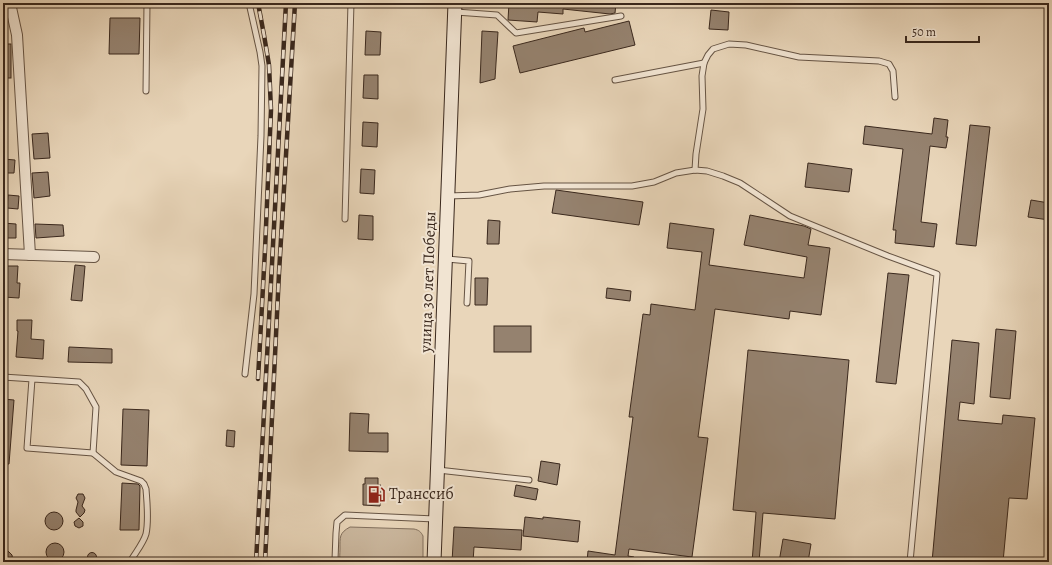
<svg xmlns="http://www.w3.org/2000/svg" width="1052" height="565" font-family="Alegreya,serif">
  <rect width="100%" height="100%" fill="#e9d6ba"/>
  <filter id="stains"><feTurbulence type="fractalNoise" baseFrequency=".005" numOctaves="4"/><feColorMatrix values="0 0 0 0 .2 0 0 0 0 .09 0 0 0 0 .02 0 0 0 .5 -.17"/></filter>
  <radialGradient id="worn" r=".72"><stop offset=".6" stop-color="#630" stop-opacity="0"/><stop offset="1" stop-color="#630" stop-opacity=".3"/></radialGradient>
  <path fill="#cbb89f" stroke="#82705e" d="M 350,527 L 414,529 C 419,530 421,532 423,536 L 423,562 L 341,562 C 339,558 340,554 340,549 C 340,537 339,533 350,527 Z"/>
  <g fill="#95826f" stroke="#3a281d">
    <path d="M 509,3 L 616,3 L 615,13 L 610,14 L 563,9 L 563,14 L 538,12 L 537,22 L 508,20 Z"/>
    <path d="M 711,10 L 729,12 L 728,30 L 709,29 Z"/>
    <path d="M 110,18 L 140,18 L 139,54 L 109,54 Z"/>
    <path d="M 629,21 L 635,45 L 520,73 L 513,46 L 584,28 L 585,32 Z"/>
    <path d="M 366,31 L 381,32 L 380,55 L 365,55 Z"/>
    <path d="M 482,31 L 498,32 L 495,79 L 480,83 Z"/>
    <rect x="3" y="44" width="8" height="34"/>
    <path d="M 364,75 L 378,75 L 378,99 L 363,98 Z"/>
    <path d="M 934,118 L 948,120 L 946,137 L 948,137 L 946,148 L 930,146 L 921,222 L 937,224 L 934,247 L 895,243 L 896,230 L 893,230 L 903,149 L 863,144 L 865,126 L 932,134 Z"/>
    <path d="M 363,122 L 378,123 L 377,147 L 362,146 Z"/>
    <path d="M 970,125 L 990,127 L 976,246 L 956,244 Z"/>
    <path d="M 48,133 L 50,158 L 34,159 L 32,134 Z"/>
    <path d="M 3,159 L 15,160 L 14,173 L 3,173 Z"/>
    <path d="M 808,163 L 852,169 L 849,192 L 805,187 Z"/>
    <path d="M 361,169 L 375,170 L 374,194 L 360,193 Z"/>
    <path d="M 48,172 L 50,196 L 34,198 L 32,173 Z"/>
    <path d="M 556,190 L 643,202 L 639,225 L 552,213 Z"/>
    <path d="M 8,195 L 19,196 L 18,209 L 7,208 Z"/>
    <path d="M 1031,200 L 1049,203 L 1049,220 L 1028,217 Z"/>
    <path d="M 359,215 L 373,216 L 373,240 L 358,239 Z"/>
    <path d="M 750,215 L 804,226 L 811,229 L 808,245 L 830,248 L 821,315 L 790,311 L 789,319 L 715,309 L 698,437 L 708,438 L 692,557 L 629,549 L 628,556 L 634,557 L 634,562 L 587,562 L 588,551 L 615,555 L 633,417 L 629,417 L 643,314 L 650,315 L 651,304 L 695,310 L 702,252 L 667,248 L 670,223 L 714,229 L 709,265 L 804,278 L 807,257 L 744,245 Z"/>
    <path d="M 488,220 L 500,221 L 499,244 L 487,244 Z"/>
    <path d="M 3,223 L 16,224 L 16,238 L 3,238 Z"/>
    <path d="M 35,224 L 63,225 L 64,236 L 36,238 Z"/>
    <path d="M 75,265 L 85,266 L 82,301 L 71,300 Z"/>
    <path d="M 5,266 L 18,266 L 17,283 L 20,283 L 19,298 L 3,297 Z"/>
    <path d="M 888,273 L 909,275 L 896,384 L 876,382 Z"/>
    <path d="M 475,278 L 488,278 L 487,305 L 475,305 Z"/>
    <path d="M 607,288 L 631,291 L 630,301 L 606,298 Z"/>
    <path d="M 17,320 L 32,320 L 31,339 L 44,340 L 43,359 L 16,357 L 18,331 L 17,331 Z"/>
    <rect x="494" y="326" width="37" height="26"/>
    <path d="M 996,329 L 1016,331 L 1010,399 L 990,397 Z"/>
    <path d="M 952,340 L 979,343 L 974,404 L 960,402 L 958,420 L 1002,424 L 1003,415 L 1035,418 L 1027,499 L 1009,498 L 1003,562 L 932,562 Z"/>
    <path d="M 69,347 L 112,349 L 112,363 L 68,362 Z"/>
    <path d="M 748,350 L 849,360 L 835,519 L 763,513 L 759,562 L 752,562 L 756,512 L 733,510 Z"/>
    <path d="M 3,399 L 14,400 L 9,464 L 3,464 Z"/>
    <path d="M 123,409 L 149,410 L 147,466 L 121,465 Z"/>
    <path d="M 350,413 L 369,414 L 368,433 L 388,433 L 388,452 L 349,451 Z"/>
    <path d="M 227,430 L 235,431 L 234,447 L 226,446 Z"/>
    <path d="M 541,461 L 560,464 L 557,485 L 538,481 Z"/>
    <path d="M 365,478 L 378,478 L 378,485 L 381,485 L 380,506 L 363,505 L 363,484 L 365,484 Z"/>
    <path d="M 122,483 L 138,484 L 140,486 L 139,530 L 120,530 Z"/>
    <path d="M 516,485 L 538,489 L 536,500 L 514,496 Z"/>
    <path d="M 78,494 L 83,494 L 85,498 L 82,506 L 85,510 L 84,513 L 80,517 L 76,512 L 76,510 L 78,502 L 76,498 Z"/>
    <circle cx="54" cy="521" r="9"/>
    <path d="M 525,517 L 543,519 L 543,517 L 580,521 L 578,542 L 523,536 Z"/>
    <path d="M 79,518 L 83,522 L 83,526 L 79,528 L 75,526 L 74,522 Z"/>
    <path d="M 454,527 L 522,530 L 521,550 L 474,547 L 473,562 L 452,562 Z"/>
    <path d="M 783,539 L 811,544 L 808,562 L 779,562 Z"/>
    <circle cx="55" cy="552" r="9"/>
    <path d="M 3,547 L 9,552 L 12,555 L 13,562 L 3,562 Z"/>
    <circle cx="92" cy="557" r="4.5"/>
  </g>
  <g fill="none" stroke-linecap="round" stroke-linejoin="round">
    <defs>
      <g id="service">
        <path d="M 115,3 L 157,3"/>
        <path d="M 456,12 L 497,15 L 516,33 L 621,16"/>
        <path d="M 615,80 L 704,63"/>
        <path d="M 146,91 L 147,3"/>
        <path d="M 695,170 L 696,154 L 703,109 L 702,76 L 704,63 L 708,55 L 713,49 L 729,44 L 746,45 L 799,57 L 879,61 L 889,64 L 893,71 L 895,97"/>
        <path d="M 448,196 L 479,195 L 510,189 L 544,186 L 632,186 L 654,182 L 676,173 L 695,170 L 707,171 L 723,176 L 740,183 L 790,216 L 888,256 L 937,274 L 910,562"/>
        <path d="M 345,219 L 351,3"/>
        <path d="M 447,259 L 469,261 L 467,303"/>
        <path d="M 245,374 L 254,294 L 261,136 L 262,66 L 260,52 L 249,3"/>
        <path d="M 3,377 L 79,382 L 86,389 L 96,407 L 93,453 L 27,448 L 32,379"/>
        <path d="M 93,453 L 116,472 L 141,481 L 144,484 L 146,489 C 147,503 149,520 146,534 C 143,544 135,553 130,562"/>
        <path d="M 438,470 L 529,480"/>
        <path d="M 336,562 L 335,560 L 336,533 L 337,522 L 345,515 L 435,519"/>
      </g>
      <g id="minor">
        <path d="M 10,3 L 17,35 L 30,255"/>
        <path d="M 3,254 L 94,257"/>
      </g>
      <path id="secondary" d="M 434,562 L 455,3"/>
    </defs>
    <use href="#service" stroke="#665444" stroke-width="7"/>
    <use href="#minor" stroke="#665444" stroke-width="12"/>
    <use href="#secondary" stroke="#3a281d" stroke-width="15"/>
    <use href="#service" stroke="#f1e4d2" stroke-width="5"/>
    <use href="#minor" stroke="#f1e4d2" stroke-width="10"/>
    <use href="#secondary" stroke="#f1e4d2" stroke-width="13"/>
    <defs>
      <g id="rail">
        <path d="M 258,379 L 265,250 L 271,110 L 269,65 L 264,35 L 258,3"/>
        <path d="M 256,562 L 286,3"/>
        <path d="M 265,562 L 279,273 L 295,3"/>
      </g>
    </defs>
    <use href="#rail" stroke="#3a281d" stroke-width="4.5"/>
    <use href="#rail" stroke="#f1e4d2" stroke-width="3" stroke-dasharray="9" stroke-linecap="butt"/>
  </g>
  <defs>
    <symbol id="fuel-bare" viewBox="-9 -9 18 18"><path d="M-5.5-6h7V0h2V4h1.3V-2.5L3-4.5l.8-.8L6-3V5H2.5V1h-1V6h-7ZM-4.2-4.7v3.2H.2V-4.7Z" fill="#8f2418" stroke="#f1e4d2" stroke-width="2.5" paint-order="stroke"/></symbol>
  </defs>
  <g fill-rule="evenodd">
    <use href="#fuel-bare" x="364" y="482" width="25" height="25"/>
  </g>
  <g text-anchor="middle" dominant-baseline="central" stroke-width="4" stroke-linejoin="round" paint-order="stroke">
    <g font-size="16" fill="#3a281d" stroke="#f1e4d2">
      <text transform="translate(428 282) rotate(-88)">улица 30 лет Победы</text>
    </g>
    <g font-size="16" fill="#3a281d" stroke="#f1e4d2" text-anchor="start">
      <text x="389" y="494">Транссиб</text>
    </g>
  </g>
  <rect width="1052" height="565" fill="none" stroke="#e9d6ba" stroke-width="16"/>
  <rect x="4" y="4" width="1044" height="557" fill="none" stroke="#3a281d" stroke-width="2"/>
  <rect x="8" y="8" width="1036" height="549" fill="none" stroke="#3a281d"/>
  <path d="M906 36v6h73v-6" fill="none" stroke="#3a281d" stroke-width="2"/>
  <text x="912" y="36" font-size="12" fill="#3a281d" stroke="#f1e4d2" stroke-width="3" paint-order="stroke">50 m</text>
  <rect width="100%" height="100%" filter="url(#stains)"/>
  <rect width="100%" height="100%" fill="url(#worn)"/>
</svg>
